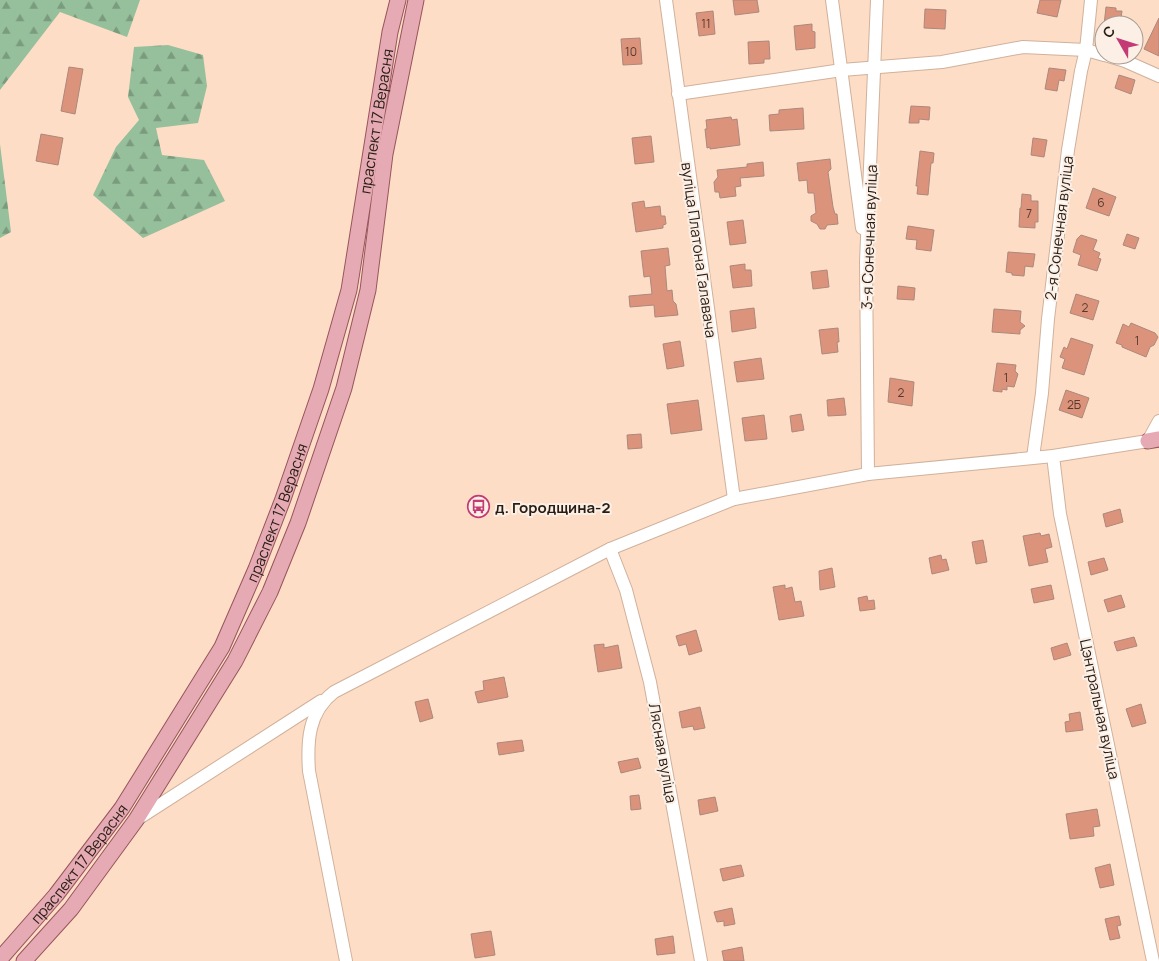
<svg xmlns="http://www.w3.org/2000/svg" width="1159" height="961" font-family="Manrope,sans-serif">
  <defs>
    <pattern id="forest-firs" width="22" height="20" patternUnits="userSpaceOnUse" patternTransform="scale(1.25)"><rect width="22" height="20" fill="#96bf9b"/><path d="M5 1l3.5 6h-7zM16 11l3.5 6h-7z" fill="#7a9b7d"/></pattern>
  </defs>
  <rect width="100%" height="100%" fill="#feddc6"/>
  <g fill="url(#forest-firs)">
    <path d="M 0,0 L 140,0 L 127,37 L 60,12 L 0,90 Z"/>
    <path d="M 168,45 L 203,55 L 207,86 L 198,123 L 156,128 L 162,155 L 204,160 L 225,201 L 143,238 L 93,195 L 116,147 L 139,120 L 128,97 L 134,47 Z"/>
    <path d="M 0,144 L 11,232 L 0,238 Z"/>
  </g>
  <g fill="#dc937b" stroke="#ac887c">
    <path d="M 733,0 L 757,0 L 759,12 L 735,15 Z"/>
    <path d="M 1040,0 L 1061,0 L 1057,17 L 1037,13 Z"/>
    <path d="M 1106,7 L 1116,8 L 1116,11 L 1122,11 L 1120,25 L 1104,25 Z"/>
    <path d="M 925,9 L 946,10 L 945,29 L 924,28 Z"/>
    <path d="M 713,11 L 715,34 L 699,36 L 696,13 Z"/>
    <path d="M 1159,18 L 1159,56 L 1144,49 Z"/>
    <path d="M 812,24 L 812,31 L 815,32 L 815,48 L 796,50 L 794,26 Z"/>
    <path d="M 640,38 L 642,64 L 623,65 L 621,39 Z"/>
    <path d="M 769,41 L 770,59 L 764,59 L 764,63 L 749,64 L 748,42 Z"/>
    <path d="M 69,67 L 83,69 L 75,114 L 61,111 Z"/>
    <path d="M 1049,68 L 1066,70 L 1064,81 L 1059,80 L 1057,91 L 1045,89 Z"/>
    <path d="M 1119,75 L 1135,80 L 1131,94 L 1115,88 Z"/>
    <path d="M 911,106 L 930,107 L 929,120 L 919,119 L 919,123 L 909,123 Z"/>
    <path d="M 803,108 L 804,129 L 770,131 L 769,115 L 779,114 L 779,110 Z"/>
    <path d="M 731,117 L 732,120 L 737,119 L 740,145 L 710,149 L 710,147 L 707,148 L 705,129 L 707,129 L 706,120 Z"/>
    <path d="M 41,134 L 63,138 L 58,165 L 36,161 Z"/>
    <path d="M 651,136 L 654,162 L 635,164 L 632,138 Z"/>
    <path d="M 1033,138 L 1047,140 L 1044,157 L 1031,155 Z"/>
    <path d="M 920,151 L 934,153 L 933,163 L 931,163 L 928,195 L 917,194 L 918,186 L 916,186 Z"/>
    <path d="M 830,159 L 831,169 L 828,172 L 833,207 L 835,214 L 837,214 L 838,224 L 827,225 L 825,229 L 820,229 L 817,224 L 811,221 L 811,216 L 816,213 L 814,193 L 808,193 L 807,180 L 799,181 L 797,163 Z"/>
    <path d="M 763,162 L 764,176 L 740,178 L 741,186 L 735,187 L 736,196 L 720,198 L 719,192 L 715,192 L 714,182 L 718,177 L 717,170 L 747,167 L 747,164 Z"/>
    <path d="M 1093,188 L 1116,197 L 1109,216 L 1086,208 Z"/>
    <path d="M 1022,194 L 1031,195 L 1031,201 L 1038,201 L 1038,222 L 1035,222 L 1035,228 L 1019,227 L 1020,208 L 1021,208 Z"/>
    <path d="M 644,201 L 645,208 L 660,206 L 661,216 L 665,216 L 666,224 L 663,225 L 663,228 L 636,232 L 632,203 Z"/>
    <path d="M 743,220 L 746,243 L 730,245 L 727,222 Z"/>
    <path d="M 908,226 L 934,230 L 931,251 L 916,249 L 917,240 L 906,239 Z"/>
    <path d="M 1127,234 L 1139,238 L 1135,249 L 1123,245 Z"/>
    <path d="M 1081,235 L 1097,240 L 1093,250 L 1100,253 L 1098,258 L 1101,259 L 1097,271 L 1078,265 L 1081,255 L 1073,252 L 1077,239 Z"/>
    <path d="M 668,248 L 670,265 L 665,266 L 667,291 L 672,290 L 673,301 L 676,304 L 678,315 L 655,317 L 654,305 L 630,307 L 629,296 L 652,294 L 650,276 L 644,277 L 641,251 Z"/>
    <path d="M 1008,252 L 1035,254 L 1033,267 L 1025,266 L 1024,276 L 1012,275 L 1012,273 L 1006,272 Z"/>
    <path d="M 745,264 L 745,270 L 751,270 L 752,286 L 733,288 L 730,266 Z"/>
    <path d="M 827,270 L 829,287 L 813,289 L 811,272 Z"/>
    <path d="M 898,286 L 915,288 L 914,300 L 897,299 Z"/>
    <path d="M 1076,294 L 1099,301 L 1093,320 L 1070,313 Z"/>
    <path d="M 754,308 L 756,328 L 732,332 L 730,311 Z"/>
    <path d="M 994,309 L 1021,311 L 1020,322 L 1025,326 L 1020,330 L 1020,334 L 992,332 Z"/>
    <path d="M 1131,323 L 1155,333 L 1158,337 L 1154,345 L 1150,347 L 1146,357 L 1122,347 L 1122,345 L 1116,343 L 1123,324 L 1129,327 Z"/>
    <path d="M 838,328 L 839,342 L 837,342 L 838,352 L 822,354 L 819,330 Z"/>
    <path d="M 1071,338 L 1093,345 L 1084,375 L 1062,368 L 1065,359 L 1060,357 L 1064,347 L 1067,349 Z"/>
    <path d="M 680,341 L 684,366 L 667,369 L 663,344 Z"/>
    <path d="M 761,358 L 764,379 L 737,382 L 734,362 Z"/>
    <path d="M 997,363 L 1016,365 L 1015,371 L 1018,374 L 1014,387 L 1007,386 L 1007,390 L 1002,389 L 1002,392 L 993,391 Z"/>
    <path d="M 890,378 L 914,382 L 912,406 L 888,402 Z"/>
    <path d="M 1066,390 L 1089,398 L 1082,418 L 1059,410 Z"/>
    <path d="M 844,398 L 846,415 L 828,416 L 827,400 Z"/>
    <path d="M 698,400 L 702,430 L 671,434 L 667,404 Z"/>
    <path d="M 801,414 L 804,430 L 792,432 L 790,416 Z"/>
    <path d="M 764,415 L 767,439 L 745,441 L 742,418 Z"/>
    <path d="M 641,434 L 642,448 L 628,449 L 627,435 Z"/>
    <path d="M 1120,509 L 1123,522 L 1106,527 L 1103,514 Z"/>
    <path d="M 1040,533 L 1041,536 L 1049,534 L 1052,547 L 1045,549 L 1048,562 L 1029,566 L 1023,536 Z"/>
    <path d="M 983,540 L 987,562 L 976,564 L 972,542 Z"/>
    <path d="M 941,555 L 942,560 L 946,559 L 949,570 L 932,574 L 929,558 Z"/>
    <path d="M 1104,558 L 1108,570 L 1091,575 L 1088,562 Z"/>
    <path d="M 832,568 L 835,587 L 820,590 L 819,571 Z"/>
    <path d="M 785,585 L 785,589 L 792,587 L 795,602 L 801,601 L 804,616 L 779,620 L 773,587 Z"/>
    <path d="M 1051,585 L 1054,599 L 1034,603 L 1031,589 Z"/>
    <path d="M 1121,595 L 1125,607 L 1108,612 L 1104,600 Z"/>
    <path d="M 867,596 L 868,601 L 874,600 L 875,609 L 860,611 L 858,598 Z"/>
    <path d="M 696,630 L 702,651 L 689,655 L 686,644 L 679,646 L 676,636 Z"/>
    <path d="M 1134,637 L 1137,646 L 1117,651 L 1114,642 Z"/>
    <path d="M 1067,643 L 1071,655 L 1054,660 L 1051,648 Z"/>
    <path d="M 604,644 L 604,648 L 618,645 L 622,668 L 598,672 L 594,645 Z"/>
    <path d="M 504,677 L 508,697 L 478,703 L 475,692 L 484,690 L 483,681 Z"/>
    <path d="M 428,699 L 433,718 L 420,722 L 415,702 Z"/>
    <path d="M 1141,704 L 1146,723 L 1132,727 L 1126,709 Z"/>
    <path d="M 700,707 L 705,728 L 694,730 L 693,726 L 682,728 L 679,712 Z"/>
    <path d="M 1080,712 L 1083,730 L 1066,732 L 1065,722 L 1070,721 L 1069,714 Z"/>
    <path d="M 522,740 L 524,751 L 499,755 L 497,743 Z"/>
    <path d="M 638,758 L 641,768 L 621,773 L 618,762 Z"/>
    <path d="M 639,795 L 641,809 L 631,810 L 630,796 Z"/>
    <path d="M 715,797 L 718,811 L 700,815 L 698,800 Z"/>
    <path d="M 1097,809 L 1100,826 L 1093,827 L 1094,836 L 1070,839 L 1066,814 Z"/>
    <path d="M 1110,864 L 1114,885 L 1100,888 L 1095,868 Z"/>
    <path d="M 741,865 L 744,876 L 723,881 L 720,869 Z"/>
    <path d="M 732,908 L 735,924 L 724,926 L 724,921 L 717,922 L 714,912 Z"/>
    <path d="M 1119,916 L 1121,925 L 1117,926 L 1120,938 L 1110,940 L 1105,919 Z"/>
    <path d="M 491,931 L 495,955 L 475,958 L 471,934 Z"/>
    <path d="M 673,936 L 675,953 L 657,955 L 655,939 Z"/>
    <path d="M 742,947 L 744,961 L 724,961 L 722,951 Z"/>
  </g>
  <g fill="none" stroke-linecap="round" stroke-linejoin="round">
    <defs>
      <g id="minor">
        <path d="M 666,0 L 734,499"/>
        <path d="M 832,0 L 862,228"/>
        <path d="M 1105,55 L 1125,61 L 1159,76"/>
        <path d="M 678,94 L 842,70 L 942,62 L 1023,47 L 1086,50 L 1104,55"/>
        <path d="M 1053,456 L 1060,514 L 1153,961"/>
        <path d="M 1033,457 L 1042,393 L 1048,319 L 1068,150 L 1081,71 L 1086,50 L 1091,0"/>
        <path d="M 868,474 L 866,262 L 877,0"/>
        <path d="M 610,549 L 626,590 L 650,682 L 701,961"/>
        <path d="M 136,820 L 321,701"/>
        <path d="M 346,961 L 309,771 C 307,742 308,712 334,692 L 610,549 L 734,499 L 868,474 L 1053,456 L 1148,441 L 1159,421"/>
      </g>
      <g id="major">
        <path d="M 1148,441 L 1159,439"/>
        <path id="s1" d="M 0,959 L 56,895 L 122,808 L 222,647 L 256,569 L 283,499 L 321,389 L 349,290 L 390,32 L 398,0"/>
        <path d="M 24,961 L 71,909 L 136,820 L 235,661 L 270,592 L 298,523 L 344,388 L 368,290 L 385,154 L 416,0"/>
      </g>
    </defs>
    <use href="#minor" stroke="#d0b19b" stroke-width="14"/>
    <use href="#major" stroke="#97545b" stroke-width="17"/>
    <use href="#minor" stroke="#fff" stroke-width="12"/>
    <use href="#major" stroke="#e5aab3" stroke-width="15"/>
  </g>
  <defs>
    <symbol id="bus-ring" viewBox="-11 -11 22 22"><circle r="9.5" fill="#fcefe6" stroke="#c33a75" stroke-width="1.5"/><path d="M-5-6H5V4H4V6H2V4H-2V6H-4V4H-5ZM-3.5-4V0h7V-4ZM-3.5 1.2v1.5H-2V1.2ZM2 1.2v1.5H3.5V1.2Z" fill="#c33a75"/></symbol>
  </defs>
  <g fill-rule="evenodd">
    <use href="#bus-ring" x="466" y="494" width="25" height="25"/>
  </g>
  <g text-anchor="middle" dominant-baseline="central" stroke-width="4" stroke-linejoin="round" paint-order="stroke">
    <g font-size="12" fill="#553a2e">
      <text x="706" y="23">11</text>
      <text x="631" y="51">10</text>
      <text x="1101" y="202">6</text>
      <text x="1029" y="213">7</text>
      <text x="1085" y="307">2</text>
      <text x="1137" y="340">1</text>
      <text x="1006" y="377">1</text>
      <text x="901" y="392">2</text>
      <text x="1074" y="404">2Б</text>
    </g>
    <g font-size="15" fill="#281d14" stroke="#fcefe6">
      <text stroke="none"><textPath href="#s1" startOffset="934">праспект 17 Верасня</textPath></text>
      <text transform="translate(1059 228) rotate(-83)">2-я Сонечная вуліца</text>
      <text transform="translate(869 237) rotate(-88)">3-я Сонечная вуліца</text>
      <text transform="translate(699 250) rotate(82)">вуліца Платона Галавача</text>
      <text stroke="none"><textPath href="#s1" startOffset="529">праспект 17 Верасня</textPath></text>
      <text transform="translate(1100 709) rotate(78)">Цэнтральная вуліца</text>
      <text transform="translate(663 753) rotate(80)">Лясная вуліца</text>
      <text stroke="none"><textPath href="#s1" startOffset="124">праспект 17 Верасня</textPath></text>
    </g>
    <g font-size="15" font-weight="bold" fill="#281d14" stroke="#fcefe6" text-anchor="start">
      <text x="495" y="507">д. Городщина-2</text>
    </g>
  </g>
  <g transform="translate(1119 40) rotate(309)"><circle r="24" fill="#fcefe6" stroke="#a79b92"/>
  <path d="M0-4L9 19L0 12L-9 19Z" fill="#c33a75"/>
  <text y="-8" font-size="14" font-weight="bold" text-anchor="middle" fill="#281d14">С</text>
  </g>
</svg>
